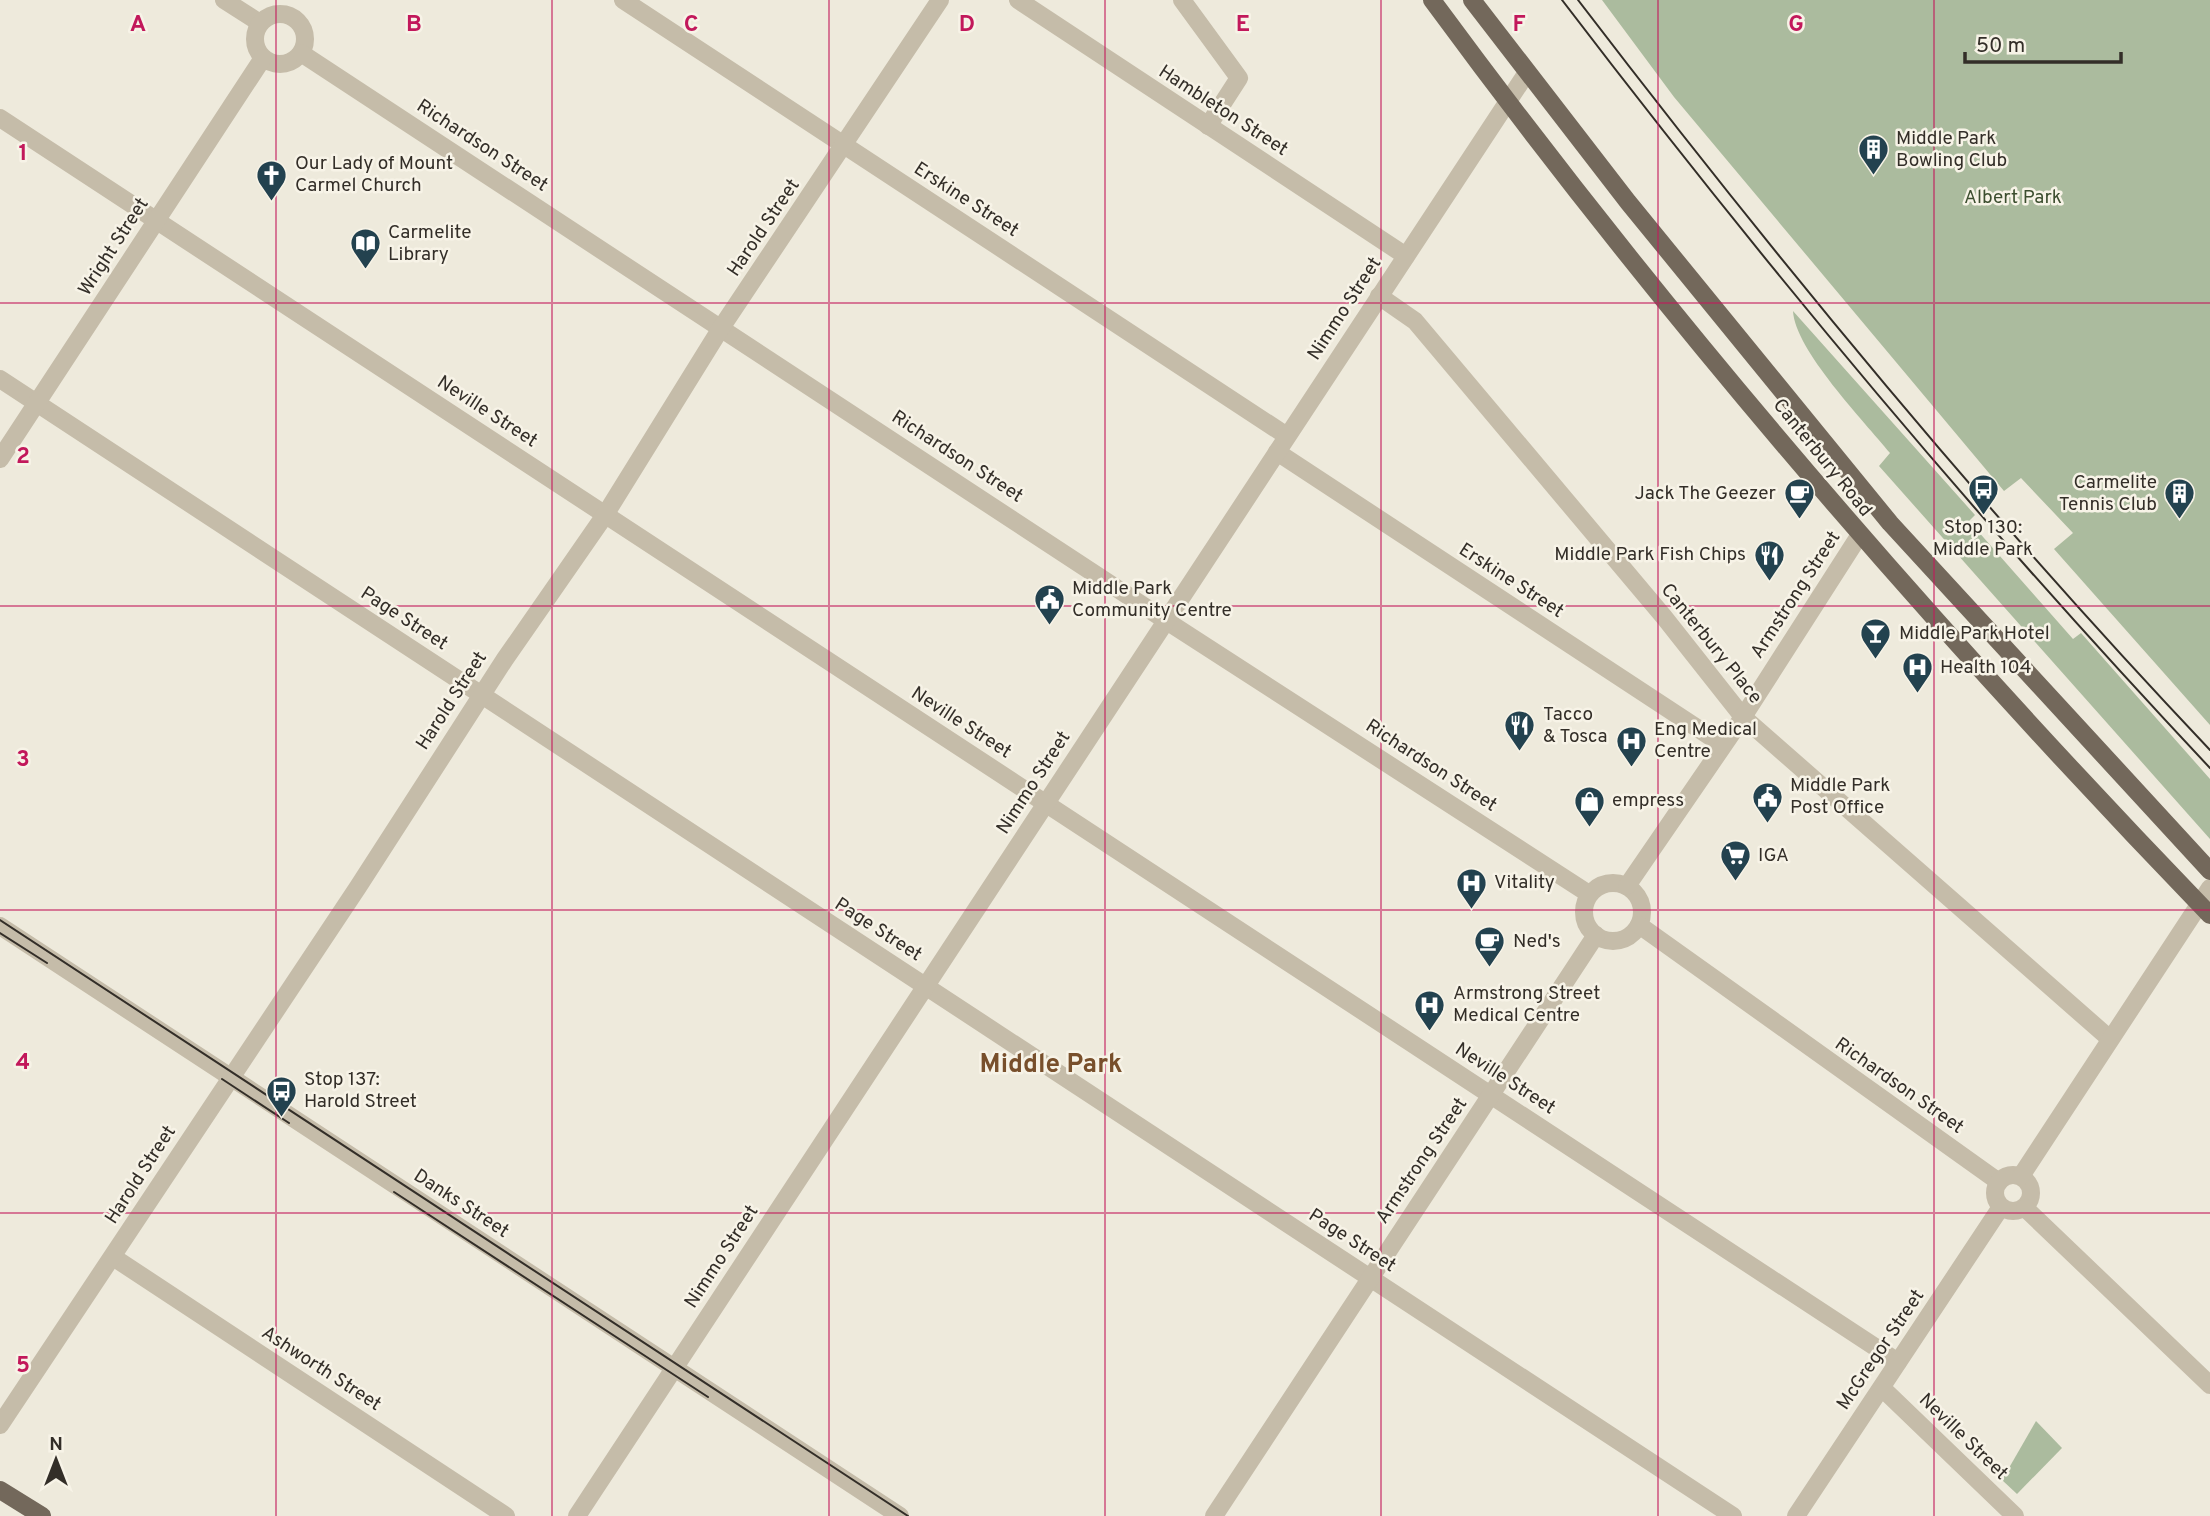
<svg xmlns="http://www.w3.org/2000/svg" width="2210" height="1516" font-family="Overpass,sans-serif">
  <rect width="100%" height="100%" fill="#eeeadc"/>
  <g fill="#abbb9e">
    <path d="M 1602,0 L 2210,0 L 2210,725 L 2054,549 L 2073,533 L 2021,478 L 2004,491 L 1674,97 Z"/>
    <path d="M 1793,311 L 1975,515 L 1969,521 L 2073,639 L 2081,633 L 2210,779 L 2210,839 L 1879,466 L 1890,453 C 1864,421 1795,350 1793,311 Z"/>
    <path d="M 2036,1421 L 2062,1448 L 2017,1494 L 2002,1480 Z"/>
  </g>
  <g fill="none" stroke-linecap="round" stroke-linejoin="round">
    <g stroke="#c5bca9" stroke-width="18">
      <path d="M 224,0 L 260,23"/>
      <path d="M 623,0 L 1287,436"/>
      <path d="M 1018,0 L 1406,256"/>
      <path d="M 1182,0 L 1239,78 L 1208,126"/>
      <circle cx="280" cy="39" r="25"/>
      <path d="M 301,53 L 1165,620 L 1589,894"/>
      <path d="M 0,118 L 1898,1362"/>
      <path d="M 1379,296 L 1415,321 L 1664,617 L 1743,717 L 2110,1039"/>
      <path d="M 0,379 L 1733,1516"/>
      <path d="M 1277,452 L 1723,745"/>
      <path d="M 0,459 L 263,58"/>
      <circle cx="1613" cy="912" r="29"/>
      <path d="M 1627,886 L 1743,717 L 1859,536"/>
      <path d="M 1639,925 L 1999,1182"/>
      <path d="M 0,926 L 900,1516"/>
      <circle cx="2013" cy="1193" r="18"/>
      <path d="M 2021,1176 L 2210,888"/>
      <path d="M 2025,1208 L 2210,1385"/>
      <path d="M 113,1257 L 506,1516"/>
      <path d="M 1882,1388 L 2015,1516"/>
      <path d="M 0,1425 L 358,887 L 505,659 L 605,515 L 721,328 L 940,0"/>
      <path d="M 577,1516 L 1526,74"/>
      <path d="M 1214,1516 L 1596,935"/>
      <path d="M 1796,1516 L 2001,1207"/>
    </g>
    <g stroke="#73685b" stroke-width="18">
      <path d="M 1432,0 C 1670,324 1931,626 2210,915"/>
      <path d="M 1472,0 L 1628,202 L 1890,523 L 2210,871"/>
      <path d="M 0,1490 L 42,1516"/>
    </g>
    <g stroke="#332e28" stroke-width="2">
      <path d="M 1562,0 C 1765,266 1980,524 2210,768"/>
      <path d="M 1578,0 C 1776,259 1985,513 2210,750"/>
      <path d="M 0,920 L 908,1516"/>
      <path d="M 0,933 L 47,963"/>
      <path d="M 222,1079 L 289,1123"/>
      <path d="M 394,1192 L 708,1397"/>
    </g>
  </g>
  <path fill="none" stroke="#c2185b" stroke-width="2" stroke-opacity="0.55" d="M 276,0 L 276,1516M 552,0 L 552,1516M 829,0 L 829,1516M 1105,0 L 1105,1516M 1381,0 L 1381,1516M 1658,0 L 1658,1516M 1934,0 L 1934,1516M 0,303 L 2210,303M 0,606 L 2210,606M 0,910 L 2210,910M 0,1213 L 2210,1213"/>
  <defs>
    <symbol id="building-pin" viewBox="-11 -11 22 30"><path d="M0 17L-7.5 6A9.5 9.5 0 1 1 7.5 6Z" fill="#23424f" stroke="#f7f3e7"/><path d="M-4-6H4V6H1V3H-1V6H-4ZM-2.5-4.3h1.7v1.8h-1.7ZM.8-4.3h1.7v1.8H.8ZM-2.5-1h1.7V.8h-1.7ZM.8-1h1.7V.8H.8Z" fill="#fff"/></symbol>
    <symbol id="church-pin" viewBox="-11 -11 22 30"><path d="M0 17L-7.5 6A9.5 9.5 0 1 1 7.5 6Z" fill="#23424f" stroke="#f7f3e7"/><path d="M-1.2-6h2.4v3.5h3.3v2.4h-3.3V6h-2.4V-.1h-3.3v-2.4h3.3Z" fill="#fff"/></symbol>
    <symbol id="library-pin" viewBox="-11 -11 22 30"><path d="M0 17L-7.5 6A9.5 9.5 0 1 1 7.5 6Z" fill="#23424f" stroke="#f7f3e7"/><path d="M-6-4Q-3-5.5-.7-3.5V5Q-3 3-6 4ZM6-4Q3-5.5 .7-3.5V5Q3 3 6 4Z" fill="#fff"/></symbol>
    <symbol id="bus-pin" viewBox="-11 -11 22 30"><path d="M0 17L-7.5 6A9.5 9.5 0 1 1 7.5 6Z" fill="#23424f" stroke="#f7f3e7"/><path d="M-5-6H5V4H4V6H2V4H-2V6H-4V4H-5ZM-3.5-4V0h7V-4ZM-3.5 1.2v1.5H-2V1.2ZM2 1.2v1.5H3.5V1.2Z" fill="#fff"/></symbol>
    <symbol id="cafe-pin" viewBox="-11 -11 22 30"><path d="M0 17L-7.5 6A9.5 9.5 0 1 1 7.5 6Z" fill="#23424f" stroke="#f7f3e7"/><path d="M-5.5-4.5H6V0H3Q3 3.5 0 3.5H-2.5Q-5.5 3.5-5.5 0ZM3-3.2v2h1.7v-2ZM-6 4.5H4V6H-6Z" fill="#fff"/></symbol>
    <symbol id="restaurant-pin" viewBox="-11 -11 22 30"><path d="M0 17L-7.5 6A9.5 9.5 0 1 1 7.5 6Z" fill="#23424f" stroke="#f7f3e7"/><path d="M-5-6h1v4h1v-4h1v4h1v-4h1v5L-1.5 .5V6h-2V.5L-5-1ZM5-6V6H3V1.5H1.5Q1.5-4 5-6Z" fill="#fff"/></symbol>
    <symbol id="civic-pin" viewBox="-11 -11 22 30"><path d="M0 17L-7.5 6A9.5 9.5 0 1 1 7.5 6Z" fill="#23424f" stroke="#f7f3e7"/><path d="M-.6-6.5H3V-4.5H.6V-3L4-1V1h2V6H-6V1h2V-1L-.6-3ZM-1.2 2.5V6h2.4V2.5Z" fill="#fff"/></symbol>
    <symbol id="bar-pin" viewBox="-11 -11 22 30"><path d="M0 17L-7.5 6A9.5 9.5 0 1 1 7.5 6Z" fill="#23424f" stroke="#f7f3e7"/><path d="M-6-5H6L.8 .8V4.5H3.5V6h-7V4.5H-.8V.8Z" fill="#fff"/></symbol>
    <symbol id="hospital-pin" viewBox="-11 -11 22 30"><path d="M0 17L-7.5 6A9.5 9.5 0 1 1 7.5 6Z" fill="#23424f" stroke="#f7f3e7"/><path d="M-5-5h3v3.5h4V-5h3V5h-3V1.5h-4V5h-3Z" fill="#fff"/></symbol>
    <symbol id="shop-pin" viewBox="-11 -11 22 30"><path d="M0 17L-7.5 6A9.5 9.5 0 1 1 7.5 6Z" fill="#23424f" stroke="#f7f3e7"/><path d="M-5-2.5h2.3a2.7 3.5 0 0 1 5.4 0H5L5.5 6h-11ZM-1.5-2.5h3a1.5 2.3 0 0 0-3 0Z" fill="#fff"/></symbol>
    <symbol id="supermarket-pin" viewBox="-11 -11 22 30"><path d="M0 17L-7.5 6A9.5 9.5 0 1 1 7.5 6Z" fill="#23424f" stroke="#f7f3e7"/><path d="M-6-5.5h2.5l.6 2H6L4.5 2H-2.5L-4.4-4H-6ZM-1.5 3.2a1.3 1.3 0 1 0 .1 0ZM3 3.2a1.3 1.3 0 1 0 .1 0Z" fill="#fff"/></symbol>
  </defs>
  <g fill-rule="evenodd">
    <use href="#building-pin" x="1856" y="132" width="35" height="47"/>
    <use href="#church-pin" x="254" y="158" width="35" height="47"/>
    <use href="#library-pin" x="348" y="226" width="35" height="47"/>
    <use href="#bus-pin" x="1966" y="472" width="35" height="47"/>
    <use href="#cafe-pin" x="1782" y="476" width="35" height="47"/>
    <use href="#building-pin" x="2162" y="476" width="35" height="47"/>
    <use href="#restaurant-pin" x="1752" y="538" width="35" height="47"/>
    <use href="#civic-pin" x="1032" y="582" width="35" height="47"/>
    <use href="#bar-pin" x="1858" y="616" width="35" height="47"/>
    <use href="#hospital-pin" x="1900" y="650" width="35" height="47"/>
    <use href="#restaurant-pin" x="1502" y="708" width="35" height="47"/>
    <use href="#hospital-pin" x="1614" y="724" width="35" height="47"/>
    <use href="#civic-pin" x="1750" y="780" width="35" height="47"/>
    <use href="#shop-pin" x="1572" y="784" width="35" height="47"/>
    <use href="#supermarket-pin" x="1718" y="838" width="35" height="47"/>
    <use href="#hospital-pin" x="1454" y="866" width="35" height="47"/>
    <use href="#cafe-pin" x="1472" y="924" width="35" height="47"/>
    <use href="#hospital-pin" x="1412" y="988" width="35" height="47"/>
    <use href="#bus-pin" x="264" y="1074" width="35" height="47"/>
  </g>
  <g text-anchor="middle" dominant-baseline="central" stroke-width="5" stroke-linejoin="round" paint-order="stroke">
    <g font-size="19" fill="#332e28" stroke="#f7f3e7">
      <text transform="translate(1223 111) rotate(33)">Hambleton Street</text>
      <text transform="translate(482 146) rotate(33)">Richardson Street</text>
      <text transform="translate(966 200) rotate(33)">Erskine Street</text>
      <text transform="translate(764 228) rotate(-56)">Harold Street</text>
      <text transform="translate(114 247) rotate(-57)">Wright Street</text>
      <text transform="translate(1345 309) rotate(-57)">Nimmo Street</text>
      <text transform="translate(487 412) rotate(33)">Neville Street</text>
      <text transform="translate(957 457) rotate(33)">Richardson Street</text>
      <text transform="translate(1822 458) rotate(51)">Canterbury Road</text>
      <text transform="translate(1511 581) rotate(33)">Erskine Street</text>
      <text transform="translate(1796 595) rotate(-57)">Armstrong Street</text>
      <text transform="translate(404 619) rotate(33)">Page Street</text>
      <text transform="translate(1711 644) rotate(51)">Canterbury Place</text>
      <text transform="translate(452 701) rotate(-57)">Harold Street</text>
      <text transform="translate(961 723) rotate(33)">Neville Street</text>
      <text transform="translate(1431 766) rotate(33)">Richardson Street</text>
      <text transform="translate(1034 783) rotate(-57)">Nimmo Street</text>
      <text transform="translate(878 930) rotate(33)">Page Street</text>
      <text transform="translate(1505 1079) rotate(33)">Neville Street</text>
      <text transform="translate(1899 1086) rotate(35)">Richardson Street</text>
      <text transform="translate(1422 1161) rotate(-56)">Armstrong Street</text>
      <text transform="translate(141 1175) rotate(-57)">Harold Street</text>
      <text transform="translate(461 1204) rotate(33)">Danks Street</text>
      <text transform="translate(1352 1241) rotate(33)">Page Street</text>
      <text transform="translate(722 1257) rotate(-57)">Nimmo Street</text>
      <text transform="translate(1881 1350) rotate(-56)">McGregor Street</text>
      <text transform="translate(321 1369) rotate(33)">Ashworth Street</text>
      <text transform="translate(1963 1437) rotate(44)">Neville Street</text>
    </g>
    <g font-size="19" fill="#332e28" stroke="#f7f3e7" text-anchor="start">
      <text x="1896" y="139">Middle Park<tspan x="1896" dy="22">Bowling Club</tspan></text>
      <text x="295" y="164">Our Lady of Mount<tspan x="295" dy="22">Carmel Church</tspan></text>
      <text x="388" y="233">Carmelite<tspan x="388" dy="22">Library</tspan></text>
      <text x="2157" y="483" text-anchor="end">Carmelite<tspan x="2157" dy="22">Tennis Club</tspan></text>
      <text x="1776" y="494" text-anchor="end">Jack The Geezer</text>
      <text x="1983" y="528" text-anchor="middle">Stop 130:<tspan x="1983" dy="22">Middle Park</tspan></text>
      <text x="1746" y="555" text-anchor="end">Middle Park Fish Chips</text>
      <text x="1072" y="589">Middle Park<tspan x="1072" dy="22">Community Centre</tspan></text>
      <text x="1899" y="634">Middle Park Hotel</text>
      <text x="1940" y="668">Health 104</text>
      <text x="1543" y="715">Tacco<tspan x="1543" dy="22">&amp; Tosca</tspan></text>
      <text x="1654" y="730">Eng Medical<tspan x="1654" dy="22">Centre</tspan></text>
      <text x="1790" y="786">Middle Park<tspan x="1790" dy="22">Post Office</tspan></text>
      <text x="1612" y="801">empress</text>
      <text x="1758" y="856">IGA</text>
      <text x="1494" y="883">Vitality</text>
      <text x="1513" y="942">Ned's</text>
      <text x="1453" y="994">Armstrong Street<tspan x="1453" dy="22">Medical Centre</tspan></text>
      <text x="304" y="1080">Stop 137:<tspan x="304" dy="22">Harold Street</tspan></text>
    </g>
    <g font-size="19" fill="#3c4e2f" stroke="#f7f3e7">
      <text x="2013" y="198">Albert Park</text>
    </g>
    <g font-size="26" font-weight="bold" fill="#784f2b" stroke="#f7f3e7">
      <text x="1051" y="1065">Middle Park</text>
    </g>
  </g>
  <g font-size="23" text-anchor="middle" font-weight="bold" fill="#c2185b" stroke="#f7f3e7" stroke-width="5" stroke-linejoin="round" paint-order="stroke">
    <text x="138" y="31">A</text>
    <text x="414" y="31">B</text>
    <text x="691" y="31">C</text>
    <text x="967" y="31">D</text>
    <text x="1243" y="31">E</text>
    <text x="1519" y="31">F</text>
    <text x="1796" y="31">G</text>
    <text x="23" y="160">1</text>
    <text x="23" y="463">2</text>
    <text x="23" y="766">3</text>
    <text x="23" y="1069">4</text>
    <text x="23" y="1372">5</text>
  </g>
  <g transform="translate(56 1460)" stroke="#f7f3e7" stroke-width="5" paint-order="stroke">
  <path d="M0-5L12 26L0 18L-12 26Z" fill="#332e28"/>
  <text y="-10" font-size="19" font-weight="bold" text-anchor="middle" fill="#332e28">N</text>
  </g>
  <path d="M1965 52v10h156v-10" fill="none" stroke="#332e28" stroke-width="3.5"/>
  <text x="1976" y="52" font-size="21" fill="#332e28" stroke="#f7f3e7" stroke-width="5" paint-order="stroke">50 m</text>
</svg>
